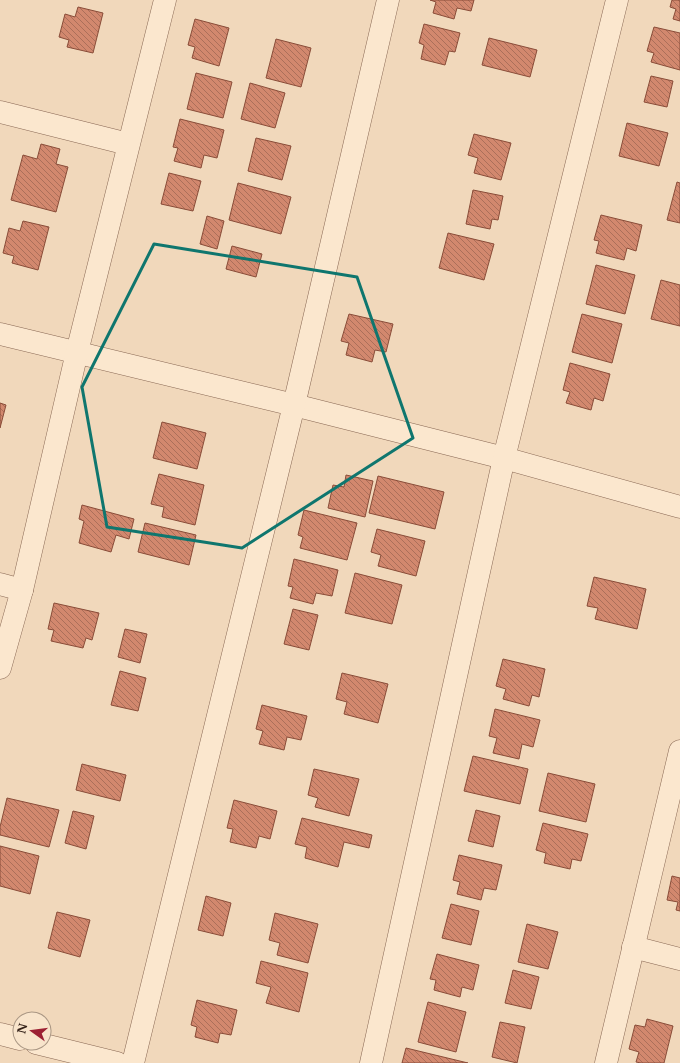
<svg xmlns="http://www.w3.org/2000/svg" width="680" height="1063" font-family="'Libre Baskerville',serif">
  <defs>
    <pattern id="building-back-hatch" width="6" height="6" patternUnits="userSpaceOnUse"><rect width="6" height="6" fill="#d2886e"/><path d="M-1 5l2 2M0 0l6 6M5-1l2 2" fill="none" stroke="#ab6f5a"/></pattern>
  </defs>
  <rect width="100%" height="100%" fill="#f1d8bb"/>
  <g fill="url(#building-back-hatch)" stroke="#894c38">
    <path d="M 430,0 L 474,0 L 471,11 L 457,8 L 454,19 L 433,13 L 436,2 Z"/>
    <path d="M 672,0 L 680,0 L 680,21 L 673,19 L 676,9 L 670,7 Z"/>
    <path d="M 78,7 L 103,13 L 93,53 L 67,47 L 69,40 L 59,37 L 65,14 L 75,17 Z"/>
    <path d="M 195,19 L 229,28 L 219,66 L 192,58 L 195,47 L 188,45 Z"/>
    <path d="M 424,24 L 460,33 L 455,52 L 449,51 L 445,65 L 421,59 L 424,45 L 419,43 Z"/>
    <path d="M 654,27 L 680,33 L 680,70 L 651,62 L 654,53 L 647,51 Z"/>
    <path d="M 489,38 L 537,50 L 530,77 L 482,65 Z"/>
    <path d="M 276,39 L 311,48 L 301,87 L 266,78 Z"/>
    <path d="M 196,73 L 232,82 L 223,118 L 187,109 Z"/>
    <path d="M 651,76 L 673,81 L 667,107 L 644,102 Z"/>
    <path d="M 250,83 L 285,93 L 275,128 L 241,119 Z"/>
    <path d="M 180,119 L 224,130 L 217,158 L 204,155 L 201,168 L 174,161 L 178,148 L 173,147 Z"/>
    <path d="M 627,123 L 668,133 L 659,166 L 619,156 Z"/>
    <path d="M 474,134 L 511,143 L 501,180 L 474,173 L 478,158 L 468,155 Z"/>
    <path d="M 256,138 L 291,146 L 282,180 L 248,171 Z"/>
    <path d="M 41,144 L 60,149 L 56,164 L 68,167 L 56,212 L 11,200 L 23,155 L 37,159 Z"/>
    <path d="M 169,173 L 201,181 L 193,211 L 161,204 Z"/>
    <path d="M 677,182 L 680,183 L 680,223 L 667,220 Z"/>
    <path d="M 238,183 L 291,197 L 281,234 L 229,220 Z"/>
    <path d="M 473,190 L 503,196 L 498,220 L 492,219 L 490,229 L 466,224 Z"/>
    <path d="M 601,215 L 642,225 L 636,251 L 627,248 L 624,260 L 596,253 L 599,241 L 594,240 Z"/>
    <path d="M 207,216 L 224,221 L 217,249 L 200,244 Z"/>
    <path d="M 23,221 L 49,227 L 38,270 L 12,263 L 14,256 L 3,253 L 9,228 L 20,231 Z"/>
    <path d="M 448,233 L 494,244 L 484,280 L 439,268 Z"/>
    <path d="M 232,246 L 262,254 L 256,277 L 226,269 Z"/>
    <path d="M 596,265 L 635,275 L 625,314 L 586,304 Z"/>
    <path d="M 661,280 L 680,285 L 680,326 L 651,319 Z"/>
    <path d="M 349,314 L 393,324 L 386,352 L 375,350 L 372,362 L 346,355 L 349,343 L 341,341 Z"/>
    <path d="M 582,314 L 622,324 L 612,363 L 572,352 Z"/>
    <path d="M 570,363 L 610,374 L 603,401 L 594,398 L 591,410 L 566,403 L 570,392 L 563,390 Z"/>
    <path d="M 0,403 L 6,405 L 0,428 Z"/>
    <path d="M 162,422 L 206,433 L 197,469 L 153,458 Z"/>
    <path d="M 159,474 L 204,485 L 195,525 L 162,517 L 164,507 L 151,504 Z"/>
    <path d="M 346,475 L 373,481 L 365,517 L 328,508 L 333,485 L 344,487 Z"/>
    <path d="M 378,476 L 444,492 L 435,529 L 369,513 Z"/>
    <path d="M 82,505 L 134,519 L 129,539 L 116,535 L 111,552 L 79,543 L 84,521 L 79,519 Z"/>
    <path d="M 304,510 L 357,523 L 347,560 L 300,548 L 303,537 L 298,535 Z"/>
    <path d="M 145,523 L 196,535 L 189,565 L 138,552 Z"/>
    <path d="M 377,529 L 425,541 L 416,576 L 378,566 L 381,555 L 371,552 Z"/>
    <path d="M 294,559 L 338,570 L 332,596 L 316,593 L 313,604 L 290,598 L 293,587 L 288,586 Z"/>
    <path d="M 355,573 L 402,585 L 392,624 L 345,613 Z"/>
    <path d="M 594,577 L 646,589 L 637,629 L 595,619 L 598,608 L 587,606 Z"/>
    <path d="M 54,603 L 99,613 L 92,640 L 86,638 L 83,648 L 51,641 L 54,630 L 48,629 Z"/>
    <path d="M 293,609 L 318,615 L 309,650 L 284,644 Z"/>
    <path d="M 125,629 L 147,634 L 140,663 L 118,657 Z"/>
    <path d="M 503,659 L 545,669 L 539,697 L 532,695 L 529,706 L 503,699 L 506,689 L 496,686 Z"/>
    <path d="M 120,671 L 146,678 L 138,711 L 111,705 Z"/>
    <path d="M 342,673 L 388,684 L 378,723 L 344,714 L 347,702 L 336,699 Z"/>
    <path d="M 262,705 L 307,716 L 301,740 L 287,737 L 284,750 L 259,744 L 263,731 L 256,729 Z"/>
    <path d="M 495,709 L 540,720 L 533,747 L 522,744 L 519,759 L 493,753 L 497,738 L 489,736 Z"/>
    <path d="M 473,756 L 528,769 L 520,804 L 464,791 Z"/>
    <path d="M 82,764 L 126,775 L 120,801 L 76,790 Z"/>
    <path d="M 314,769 L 359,779 L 349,816 L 315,807 L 318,798 L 308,795 Z"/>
    <path d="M 548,773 L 595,784 L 586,822 L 539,811 Z"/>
    <path d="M 7,798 L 59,810 L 49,847 L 0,835 L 0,827 Z"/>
    <path d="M 234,800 L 277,811 L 270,839 L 259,836 L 256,848 L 230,842 L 233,829 L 227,828 Z"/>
    <path d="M 476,810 L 500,816 L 493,847 L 468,841 Z"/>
    <path d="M 73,811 L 94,816 L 86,849 L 65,843 Z"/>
    <path d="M 302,818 L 372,835 L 369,848 L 344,842 L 338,867 L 305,858 L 307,847 L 295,844 Z"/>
    <path d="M 543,823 L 588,834 L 581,861 L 572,859 L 570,869 L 544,863 L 546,853 L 536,850 Z"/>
    <path d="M 0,846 L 39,856 L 30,894 L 0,886 Z"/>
    <path d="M 459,855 L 502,865 L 496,890 L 484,888 L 481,900 L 457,894 L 460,882 L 453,880 Z"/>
    <path d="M 672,876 L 680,878 L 680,911 L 676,910 L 678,902 L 667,900 Z"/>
    <path d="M 206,896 L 231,903 L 223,936 L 198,930 Z"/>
    <path d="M 451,904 L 479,911 L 471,945 L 442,938 Z"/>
    <path d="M 57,912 L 90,920 L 80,957 L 48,948 Z"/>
    <path d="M 275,913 L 318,924 L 308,963 L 277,955 L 280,943 L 269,940 Z"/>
    <path d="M 527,924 L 558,932 L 548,969 L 518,962 Z"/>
    <path d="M 437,954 L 479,965 L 473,990 L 462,987 L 460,997 L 434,990 L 436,980 L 430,979 Z"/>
    <path d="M 261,961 L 308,973 L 299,1012 L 266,1003 L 271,987 L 256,983 Z"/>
    <path d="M 513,970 L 539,977 L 531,1009 L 505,1003 Z"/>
    <path d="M 197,1000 L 237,1010 L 231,1035 L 220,1033 L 218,1043 L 195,1037 L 197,1027 L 191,1025 Z"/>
    <path d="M 428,1002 L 466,1012 L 456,1052 L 418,1042 Z"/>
    <path d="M 647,1019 L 673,1026 L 664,1063 L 641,1063 L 636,1062 L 639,1052 L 629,1049 L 635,1025 L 645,1027 Z"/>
    <path d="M 500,1022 L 525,1027 L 517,1063 L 492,1057 Z"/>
    <path d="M 406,1048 L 468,1063 L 402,1063 Z"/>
  </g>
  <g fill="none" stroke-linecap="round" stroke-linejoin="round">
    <defs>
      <g id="minor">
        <path d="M 0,112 L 128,144"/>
        <path d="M 0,334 L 294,405 L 504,458 L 680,507"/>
        <path d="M 0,584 L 22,590"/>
        <path d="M 0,668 L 22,590 L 77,352 L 165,0"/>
        <path d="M 633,947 L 680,959"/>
        <path d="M 0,1034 L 20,1039"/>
        <path d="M 36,1043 L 117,1063"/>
        <path d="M 133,1063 L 294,405 L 388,0"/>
        <path d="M 371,1063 L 504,458 L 617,0"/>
        <path d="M 606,1063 L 680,751"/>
      </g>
    </defs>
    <use href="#minor" stroke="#896854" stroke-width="23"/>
    <use href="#minor" stroke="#fbe7ce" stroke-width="22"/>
  </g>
  <path fill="none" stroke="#0f766e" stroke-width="3" stroke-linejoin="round" d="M 154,244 L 357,277 L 413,438 L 242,548 L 107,527 L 82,387 Z"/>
  <g transform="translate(32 1031) rotate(284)"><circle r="19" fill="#f8e4cb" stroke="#aa9784"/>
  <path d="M0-3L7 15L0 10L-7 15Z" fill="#9c2033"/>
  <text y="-6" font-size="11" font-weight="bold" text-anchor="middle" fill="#36231a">N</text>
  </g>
</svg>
